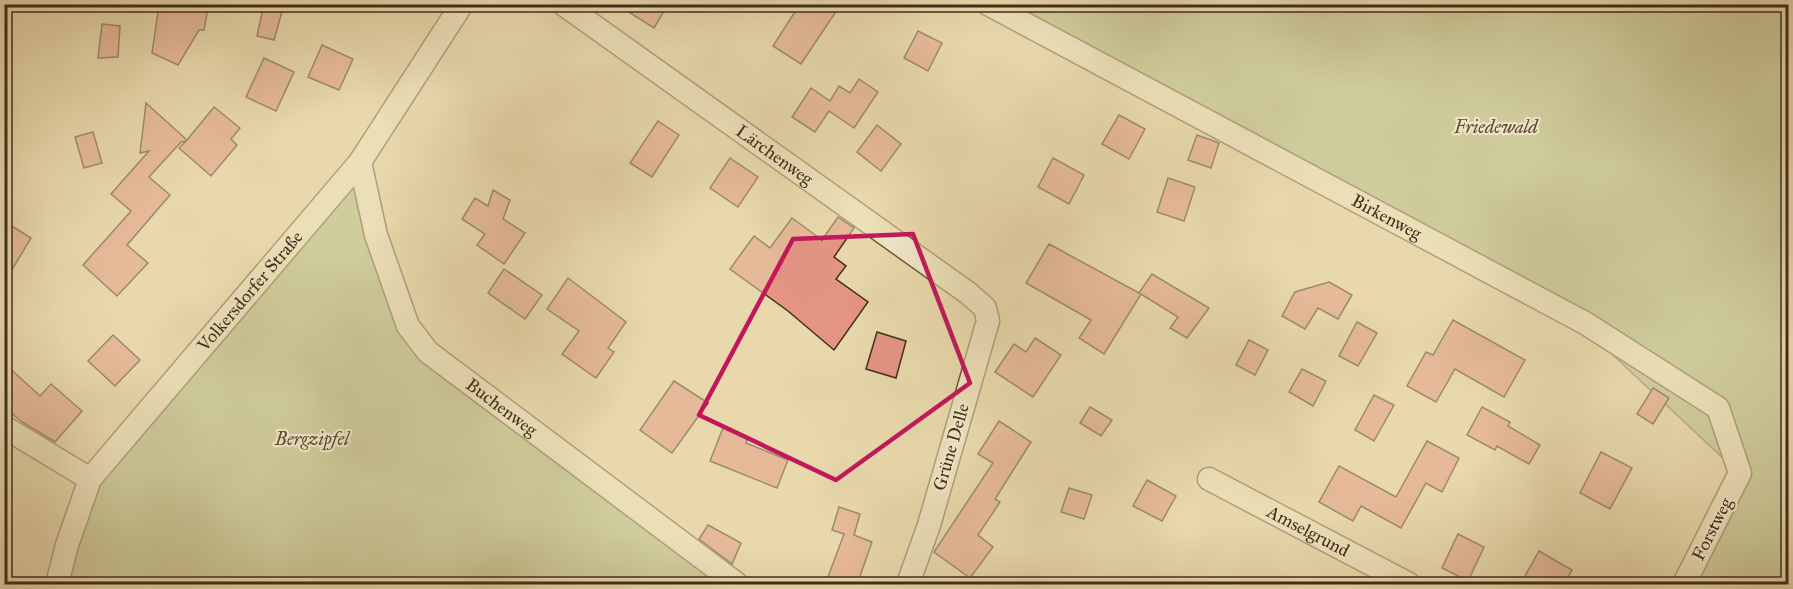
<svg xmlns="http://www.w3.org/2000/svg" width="1793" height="589" font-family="'IM FELL Great Primer',serif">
  <rect width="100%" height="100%" fill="#e8d8ab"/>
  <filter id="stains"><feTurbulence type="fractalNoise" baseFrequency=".00333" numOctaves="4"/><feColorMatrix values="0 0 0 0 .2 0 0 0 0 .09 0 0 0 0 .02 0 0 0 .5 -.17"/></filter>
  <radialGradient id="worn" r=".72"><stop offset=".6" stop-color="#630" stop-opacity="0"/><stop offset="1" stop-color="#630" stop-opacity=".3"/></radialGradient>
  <g fill="#b3bf8b" stroke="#7a7654" stroke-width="1.5">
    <path d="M 1002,5 L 1788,5 L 1788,584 L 1691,584 L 1745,479 L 1548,294 Z"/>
    <path d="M 360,162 L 407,326 L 712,567 L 705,584 L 57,584 L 90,479 Z"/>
  </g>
  <g fill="#e49584" stroke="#412d1c" stroke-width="1.5">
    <path d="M 264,4 L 283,8 L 274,40 L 257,36 Z"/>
    <path d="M 616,4 L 668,4 L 654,28 Z"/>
    <path d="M 800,4 L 841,4 L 801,64 L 773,46 Z"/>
    <path d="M 159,5 L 208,8 L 204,30 L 199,30 L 178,65 L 152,53 Z"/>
    <path d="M 102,24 L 120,26 L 118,57 L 98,58 Z"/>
    <path d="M 918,31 L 942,43 L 928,71 L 904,58 Z"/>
    <path d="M 322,45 L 353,59 L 339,90 L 308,77 Z"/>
    <path d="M 264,58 L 294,72 L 276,111 L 246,97 Z"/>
    <path d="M 859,79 L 878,92 L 854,128 L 829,111 L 815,132 L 792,117 L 811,88 L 830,101 L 839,86 L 850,93 Z"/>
    <path d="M 146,103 L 187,140 L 214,107 L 240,128 L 231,139 L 237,145 L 211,176 L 179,148 L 186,141 L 181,142 L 149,177 L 170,195 L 127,245 L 148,263 L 117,296 L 83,265 L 131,211 L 111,194 L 149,151 L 140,153 Z"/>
    <path d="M 1119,115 L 1145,129 L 1129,159 L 1102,144 Z"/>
    <path d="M 658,121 L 679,135 L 652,177 L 630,163 Z"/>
    <path d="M 877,125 L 901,144 L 881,171 L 857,152 Z"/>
    <path d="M 93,132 L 102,163 L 84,168 L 75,137 Z"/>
    <path d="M 1197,135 L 1219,143 L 1211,168 L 1188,160 Z"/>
    <path d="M 730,158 L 758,177 L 738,207 L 710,188 Z"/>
    <path d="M 1053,158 L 1084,175 L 1069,204 L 1038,187 Z"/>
    <path d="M 1168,178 L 1195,187 L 1184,221 L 1157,212 Z"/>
    <path d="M 493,190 L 510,200 L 503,219 L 525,233 L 504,264 L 477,245 L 485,234 L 462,219 L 475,198 L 488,206 Z"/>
    <path d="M 838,217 L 854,228 L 834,257 L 846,266 L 836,279 L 868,302 L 834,350 L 788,311 L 730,269 L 754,236 L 770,248 L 792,218 L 822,240 Z"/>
    <path d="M 4,221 L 31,238 L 4,283 Z"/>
    <path d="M 1049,244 L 1139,293 L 1152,274 L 1209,308 L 1187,338 L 1170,328 L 1178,317 L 1141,294 L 1104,354 L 1079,338 L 1091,320 L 1026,283 Z"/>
    <path d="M 504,269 L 542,295 L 525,319 L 488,293 Z"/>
    <path d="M 568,278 L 626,322 L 608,348 L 614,352 L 596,378 L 562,354 L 579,331 L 547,309 Z"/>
    <path d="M 1329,282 L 1352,295 L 1338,319 L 1318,308 L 1305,329 L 1282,316 L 1295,292 Z"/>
    <path d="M 1453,320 L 1525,360 L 1504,397 L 1455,369 L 1436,402 L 1407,386 L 1426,352 L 1433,355 Z"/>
    <path d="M 1357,322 L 1377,333 L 1358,366 L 1339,356 Z"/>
    <path d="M 877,332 L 906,341 L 896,378 L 866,369 Z"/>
    <path d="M 113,335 L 140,360 L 115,386 L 88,361 Z"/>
    <path d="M 1035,338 L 1061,355 L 1033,397 L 995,372 L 1014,344 L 1026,352 Z"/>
    <path d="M 1249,340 L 1268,350 L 1255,375 L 1236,365 Z"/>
    <path d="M 4,363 L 40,396 L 51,384 L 82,411 L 55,442 L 22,422 L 4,407 Z"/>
    <path d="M 1302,369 L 1326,381 L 1313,406 L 1289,392 Z"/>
    <path d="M 674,381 L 708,403 L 672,453 L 640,430 Z"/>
    <path d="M 1653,388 L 1669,398 L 1653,424 L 1637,414 Z"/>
    <path d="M 1374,395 L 1394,405 L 1374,441 L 1355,430 Z"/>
    <path d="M 1090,407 L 1112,420 L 1101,436 L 1080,423 Z"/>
    <path d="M 1482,407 L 1510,422 L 1508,426 L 1540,445 L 1529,464 L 1497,446 L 1495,450 L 1467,435 Z"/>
    <path d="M 999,421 L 1031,442 L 995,499 L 1000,502 L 978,535 L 993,547 L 970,578 L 934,552 L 993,463 L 978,454 Z"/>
    <path d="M 723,428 L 748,438 L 746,443 L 788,460 L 777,488 L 710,461 Z"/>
    <path d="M 1427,441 L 1459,458 L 1442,492 L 1426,483 L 1401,528 L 1361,506 L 1353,521 L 1319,502 L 1339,466 L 1396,497 Z"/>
    <path d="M 1601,452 L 1632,468 L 1610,509 L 1580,493 Z"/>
    <path d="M 1147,480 L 1176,496 L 1162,521 L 1133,506 Z"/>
    <path d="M 1069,488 L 1092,495 L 1084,519 L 1061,512 Z"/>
    <path d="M 839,507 L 860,514 L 854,535 L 872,542 L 857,585 L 825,585 L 844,534 L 832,530 Z"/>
    <path d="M 708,525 L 741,543 L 732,564 L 699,539 Z"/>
    <path d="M 1458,534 L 1484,547 L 1468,581 L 1442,568 Z"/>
    <path d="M 1539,551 L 1572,570 L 1564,585 L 1520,585 Z"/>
  </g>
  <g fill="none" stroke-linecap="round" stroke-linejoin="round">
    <defs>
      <g id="minor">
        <path id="s1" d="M 563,4 L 968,293 L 985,308 L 988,321 L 929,525 L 908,584"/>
        <path id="s2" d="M 988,4 L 1585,323 L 1718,408 L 1740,473 L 1684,584"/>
        <path id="s3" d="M 360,162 L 376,235 L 408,326 L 428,352 L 737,584"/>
        <path d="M 4,427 L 90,479"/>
        <path id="s4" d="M 1209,479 L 1409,584"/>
        <path id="s5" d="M 57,584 L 67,545 L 90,479 L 360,162 L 462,4"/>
      </g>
    </defs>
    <use href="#minor" stroke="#6b5840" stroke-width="25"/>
    <use href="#minor" stroke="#f0e6c8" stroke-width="22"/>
  </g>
  <path d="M0 0H1793V589H0ZM 913,234 L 970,383 L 836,480 L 699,415 L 793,239 Z" fill="#e8d8ab" fill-opacity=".55" fill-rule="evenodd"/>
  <path fill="none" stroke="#c2185b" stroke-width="4.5" stroke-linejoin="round" d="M 913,234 L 970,383 L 836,480 L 699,415 L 793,239 Z"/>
  <g text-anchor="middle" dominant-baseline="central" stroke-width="4.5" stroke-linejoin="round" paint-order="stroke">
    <g font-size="18" font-style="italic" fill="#584a32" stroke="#f0e6c8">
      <text x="1496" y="127">Friedewald</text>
      <text x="312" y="439">Bergzipfel</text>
    </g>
    <g font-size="18" fill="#412d1c" stroke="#f0e6c8">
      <text stroke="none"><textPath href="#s1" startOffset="260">Lärchenweg</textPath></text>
      <text stroke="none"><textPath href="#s2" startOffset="452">Birkenweg</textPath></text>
      <text stroke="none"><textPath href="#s5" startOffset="357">Volkersdorfer Straße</textPath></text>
      <text stroke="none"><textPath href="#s3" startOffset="296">Buchenweg</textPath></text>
      <text transform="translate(951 447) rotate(-74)">Grüne Delle</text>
      <text transform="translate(1712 529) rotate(-63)">Forstweg</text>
      <text stroke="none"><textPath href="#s4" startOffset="112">Amselgrund</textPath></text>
    </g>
  </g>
  <rect width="1793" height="589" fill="none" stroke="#e8d8ab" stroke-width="24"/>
  <rect x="6" y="6" width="1781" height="577" fill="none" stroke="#412d1c" stroke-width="3"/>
  <rect x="12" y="12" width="1769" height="565" fill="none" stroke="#412d1c" stroke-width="1.5"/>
  <rect width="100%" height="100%" filter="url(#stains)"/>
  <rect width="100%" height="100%" fill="url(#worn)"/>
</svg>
